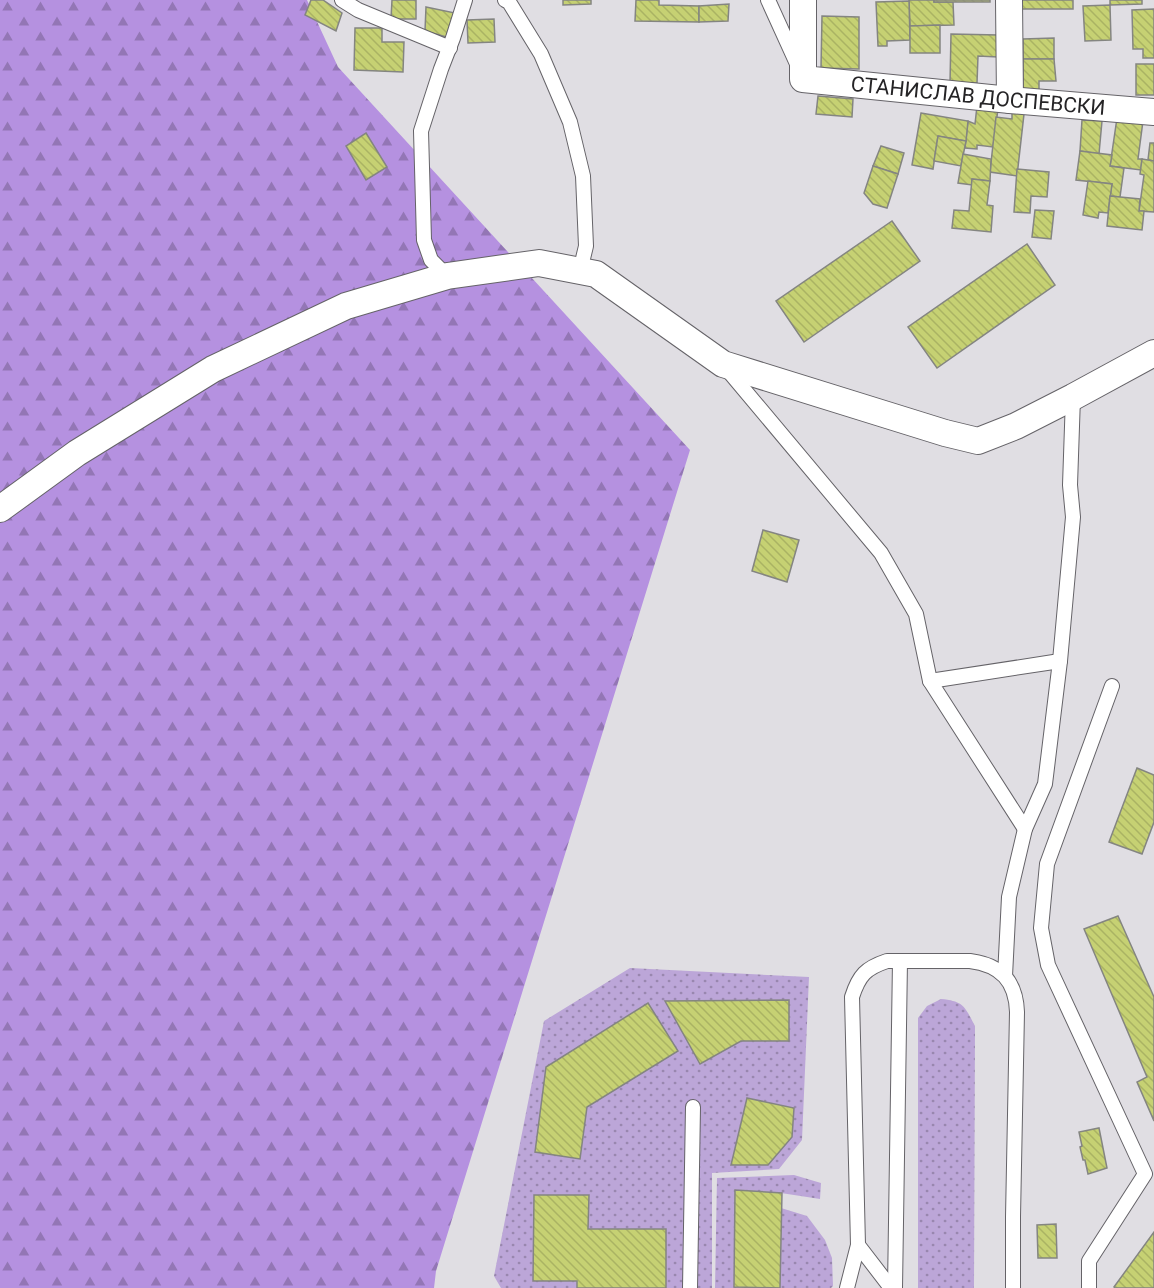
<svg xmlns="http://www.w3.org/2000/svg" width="1154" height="1288" font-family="Roboto,sans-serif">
  <defs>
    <pattern id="grass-dots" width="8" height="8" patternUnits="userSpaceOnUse" patternTransform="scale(1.5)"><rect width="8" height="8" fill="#bca6d8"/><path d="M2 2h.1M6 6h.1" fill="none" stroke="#9987af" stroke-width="1.8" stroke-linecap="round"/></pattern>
    <pattern id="forest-firs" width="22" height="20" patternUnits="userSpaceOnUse" patternTransform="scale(1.5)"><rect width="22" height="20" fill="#b591e0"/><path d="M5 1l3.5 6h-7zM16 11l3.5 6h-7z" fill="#9376b5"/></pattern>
    <pattern id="building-back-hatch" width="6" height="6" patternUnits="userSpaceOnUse" patternTransform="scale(1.5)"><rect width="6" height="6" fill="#c6d173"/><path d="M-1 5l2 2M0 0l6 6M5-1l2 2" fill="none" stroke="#aab363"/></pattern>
  </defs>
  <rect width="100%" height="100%" fill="#e0dee3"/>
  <g fill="url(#grass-dots)">
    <path d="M 630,968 L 809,977 L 802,1140 L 779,1169 L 712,1173 L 712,1288 L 501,1288 L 494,1276 L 544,1021 Z"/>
    <path d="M 941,999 C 964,1001 965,1007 975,1026 L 974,1288 L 918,1288 L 918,1018 L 927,1006 Z"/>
    <path d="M 794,1175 L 821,1183 L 820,1199 L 781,1193 L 735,1190 L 734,1287 L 765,1288 L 715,1288 L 717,1178 Z"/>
    <path d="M 781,1208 L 807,1216 L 825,1240 L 832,1258 L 833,1286 L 831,1288 L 780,1288 Z"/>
  </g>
  <path fill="url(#forest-firs)" d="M 0,0 L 307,0 L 338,67 L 690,450 L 436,1271 L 434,1288 L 0,1288 Z"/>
  <g fill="url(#building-back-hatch)" stroke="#848581" stroke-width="1.5">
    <path d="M 311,0 L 323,0 L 342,13 L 336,31 L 305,15 Z"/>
    <path d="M 392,0 L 416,0 L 416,19 L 391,19 Z"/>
    <path d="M 563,0 L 591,0 L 591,4 L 563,5 Z"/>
    <path d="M 636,0 L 659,0 L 659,5 L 699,6 L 699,22 L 635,21 Z"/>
    <path d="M 909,0 L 934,0 L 934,2 L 953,2 L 954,25 L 910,26 Z"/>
    <rect x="934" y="0" width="56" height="2"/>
    <rect x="1018" y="0" width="55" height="9"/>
    <path d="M 1110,0 L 1142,0 L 1142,4 L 1110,5 Z"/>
    <path d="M 909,1 L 910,40 L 887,41 L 887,46 L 878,46 L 876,2 Z"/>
    <path d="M 729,4 L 728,21 L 699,22 L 699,6 Z"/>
    <path d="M 1110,5 L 1111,40 L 1085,41 L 1083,6 Z"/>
    <path d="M 426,7 L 455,13 L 450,38 L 425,31 Z"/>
    <path d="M 1154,9 L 1154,58 L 1143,58 L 1143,49 L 1133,49 L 1132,10 Z"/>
    <path d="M 822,16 L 859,17 L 859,69 L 821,68 Z"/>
    <path d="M 494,19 L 495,42 L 468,43 L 467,20 Z"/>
    <path d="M 940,25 L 940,53 L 910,53 L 910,26 Z"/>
    <path d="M 355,28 L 382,28 L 382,42 L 404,42 L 403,72 L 354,70 Z"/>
    <path d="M 951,34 L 998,35 L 998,57 L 978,56 L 977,83 L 950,83 Z"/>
    <path d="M 1054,38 L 1054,59 L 1023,59 L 1023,39 Z"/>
    <path d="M 1023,59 L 1054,59 L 1056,81 L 1039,81 L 1039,91 L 1023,91 Z"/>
    <rect x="1136" y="64" width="18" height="31"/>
    <path d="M 818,96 L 853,99 L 852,117 L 816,114 Z"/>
    <path d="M 977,106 L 998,109 L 993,147 L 977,145 L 977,149 L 965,148 L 968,121 L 975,124 Z"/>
    <path d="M 1012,112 L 1024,114 L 1017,176 L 990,172 L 996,117 L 1012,119 Z"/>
    <path d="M 921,113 L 968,121 L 966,141 L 938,136 L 933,169 L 912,165 Z"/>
    <path d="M 1117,118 L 1143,121 L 1138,159 L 1142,159 L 1141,170 L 1110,166 Z"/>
    <path d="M 1082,120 L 1102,121 L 1099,154 L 1080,151 Z"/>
    <path d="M 366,133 L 387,167 L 366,180 L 346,146 Z"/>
    <path d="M 938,136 L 966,141 L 961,166 L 934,161 Z"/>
    <path d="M 1150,143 L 1154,143 L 1154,161 L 1148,160 Z"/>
    <path d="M 881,146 L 904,153 L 898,174 L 873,166 Z"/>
    <path d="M 1080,151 L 1112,155 L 1110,166 L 1124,168 L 1120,197 L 1110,196 L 1112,184 L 1076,180 Z"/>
    <path d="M 963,154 L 991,159 L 990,181 L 972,179 L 972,185 L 958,183 Z"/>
    <path d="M 1142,159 L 1154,161 L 1154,212 L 1139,211 L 1144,175 L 1140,174 Z"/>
    <path d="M 873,166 L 898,174 L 887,208 L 873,204 L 864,193 Z"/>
    <path d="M 1017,169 L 1049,172 L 1047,197 L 1031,196 L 1030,213 L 1014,212 Z"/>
    <path d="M 972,179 L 990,181 L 987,205 L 993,206 L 991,232 L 952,228 L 954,210 L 969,211 Z"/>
    <path d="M 1088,181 L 1112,184 L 1108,213 L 1099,212 L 1098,218 L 1083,215 Z"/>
    <path d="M 1110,196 L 1140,199 L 1139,211 L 1144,211 L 1142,230 L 1107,226 Z"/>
    <path d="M 1035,210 L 1054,211 L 1051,239 L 1032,237 Z"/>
    <path d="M 892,221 L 920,261 L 804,342 L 776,301 Z"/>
    <path d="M 1027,244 L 1055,285 L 937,368 L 908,327 Z"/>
    <path d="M 763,530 L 799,540 L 787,582 L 752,571 Z"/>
    <path d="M 1137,768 L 1154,775 L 1154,822 L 1142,854 L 1109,842 Z"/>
    <path d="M 1118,916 L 1154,997 L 1154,1121 L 1137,1082 L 1147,1077 L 1084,929 Z"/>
    <path d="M 789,1000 L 789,1041 L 741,1041 L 700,1064 L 665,1001 Z"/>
    <path d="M 648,1003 L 678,1051 L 587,1107 L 580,1159 L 535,1152 L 546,1067 Z"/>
    <path d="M 747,1098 L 794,1108 L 792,1137 L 768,1165 L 731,1165 Z"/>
    <path d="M 1099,1128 L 1107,1168 L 1088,1174 L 1085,1160 L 1083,1160 L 1080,1147 L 1082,1146 L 1079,1132 Z"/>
    <path d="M 735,1190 L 782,1193 L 780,1288 L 734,1287 Z"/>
    <path d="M 534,1195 L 589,1195 L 588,1229 L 666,1229 L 666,1288 L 577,1288 L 577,1281 L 533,1281 Z"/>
    <path d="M 1056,1224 L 1057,1258 L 1038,1258 L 1037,1225 Z"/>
    <path d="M 1154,1232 L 1154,1288 L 1115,1288 L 1114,1287 Z"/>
  </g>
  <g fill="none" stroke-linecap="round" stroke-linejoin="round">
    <defs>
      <g id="service">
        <path d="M 342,0 L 358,10 L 450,48"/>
        <path d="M 505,0 L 509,2 L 541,54 L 570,122 L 583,176 L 586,246 L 580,271"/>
        <path d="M 768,0 L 798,66"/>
        <path d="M 447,276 L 431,260 L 424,240 L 421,131 L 441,69 L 453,38 L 465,0"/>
        <path d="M 726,368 L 881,553 L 916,614 L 930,681 L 1025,829"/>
        <path d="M 930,681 L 1060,661"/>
        <path d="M 1005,976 L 1009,897 L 1025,829 L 1045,784 L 1060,661 L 1073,517 L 1070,485 L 1073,397"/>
        <path d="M 858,1245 L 891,1288"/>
        <path d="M 690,1288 L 693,1107"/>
        <path d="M 847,1288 L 858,1245 L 852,997 C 859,975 866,968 887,961 L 970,961 C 1001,965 1016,981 1017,1012 L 1013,1217 L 1013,1288"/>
        <path d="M 895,1288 L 900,961"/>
        <path d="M 1089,1288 L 1089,1261 L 1145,1174 L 1048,965 L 1041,928 L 1047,864 L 1112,686"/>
      </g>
      <g id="minor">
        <path id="s1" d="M 803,0 L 803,79 L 1010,100 L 1154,112"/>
        <path d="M 1009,0 L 1010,100"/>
        <path d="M 0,509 L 77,453 L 213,369 L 346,306 L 447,276 L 539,263 L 596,274 L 723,364 L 945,433 L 978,441 L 1016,426 L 1073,397 L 1154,353"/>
      </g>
    </defs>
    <use href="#service" stroke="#656368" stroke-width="16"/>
    <use href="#minor" stroke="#656368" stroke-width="28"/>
    <use href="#service" stroke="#fff" stroke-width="14"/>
    <use href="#minor" stroke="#fff" stroke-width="26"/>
  </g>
  <g text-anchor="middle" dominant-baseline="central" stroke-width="6" stroke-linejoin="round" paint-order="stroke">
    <g font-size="21" fill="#252426" stroke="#fff">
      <text stroke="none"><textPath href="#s1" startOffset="255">СТАНИСЛАВ ДОСПЕВСКИ</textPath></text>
    </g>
  </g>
</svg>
